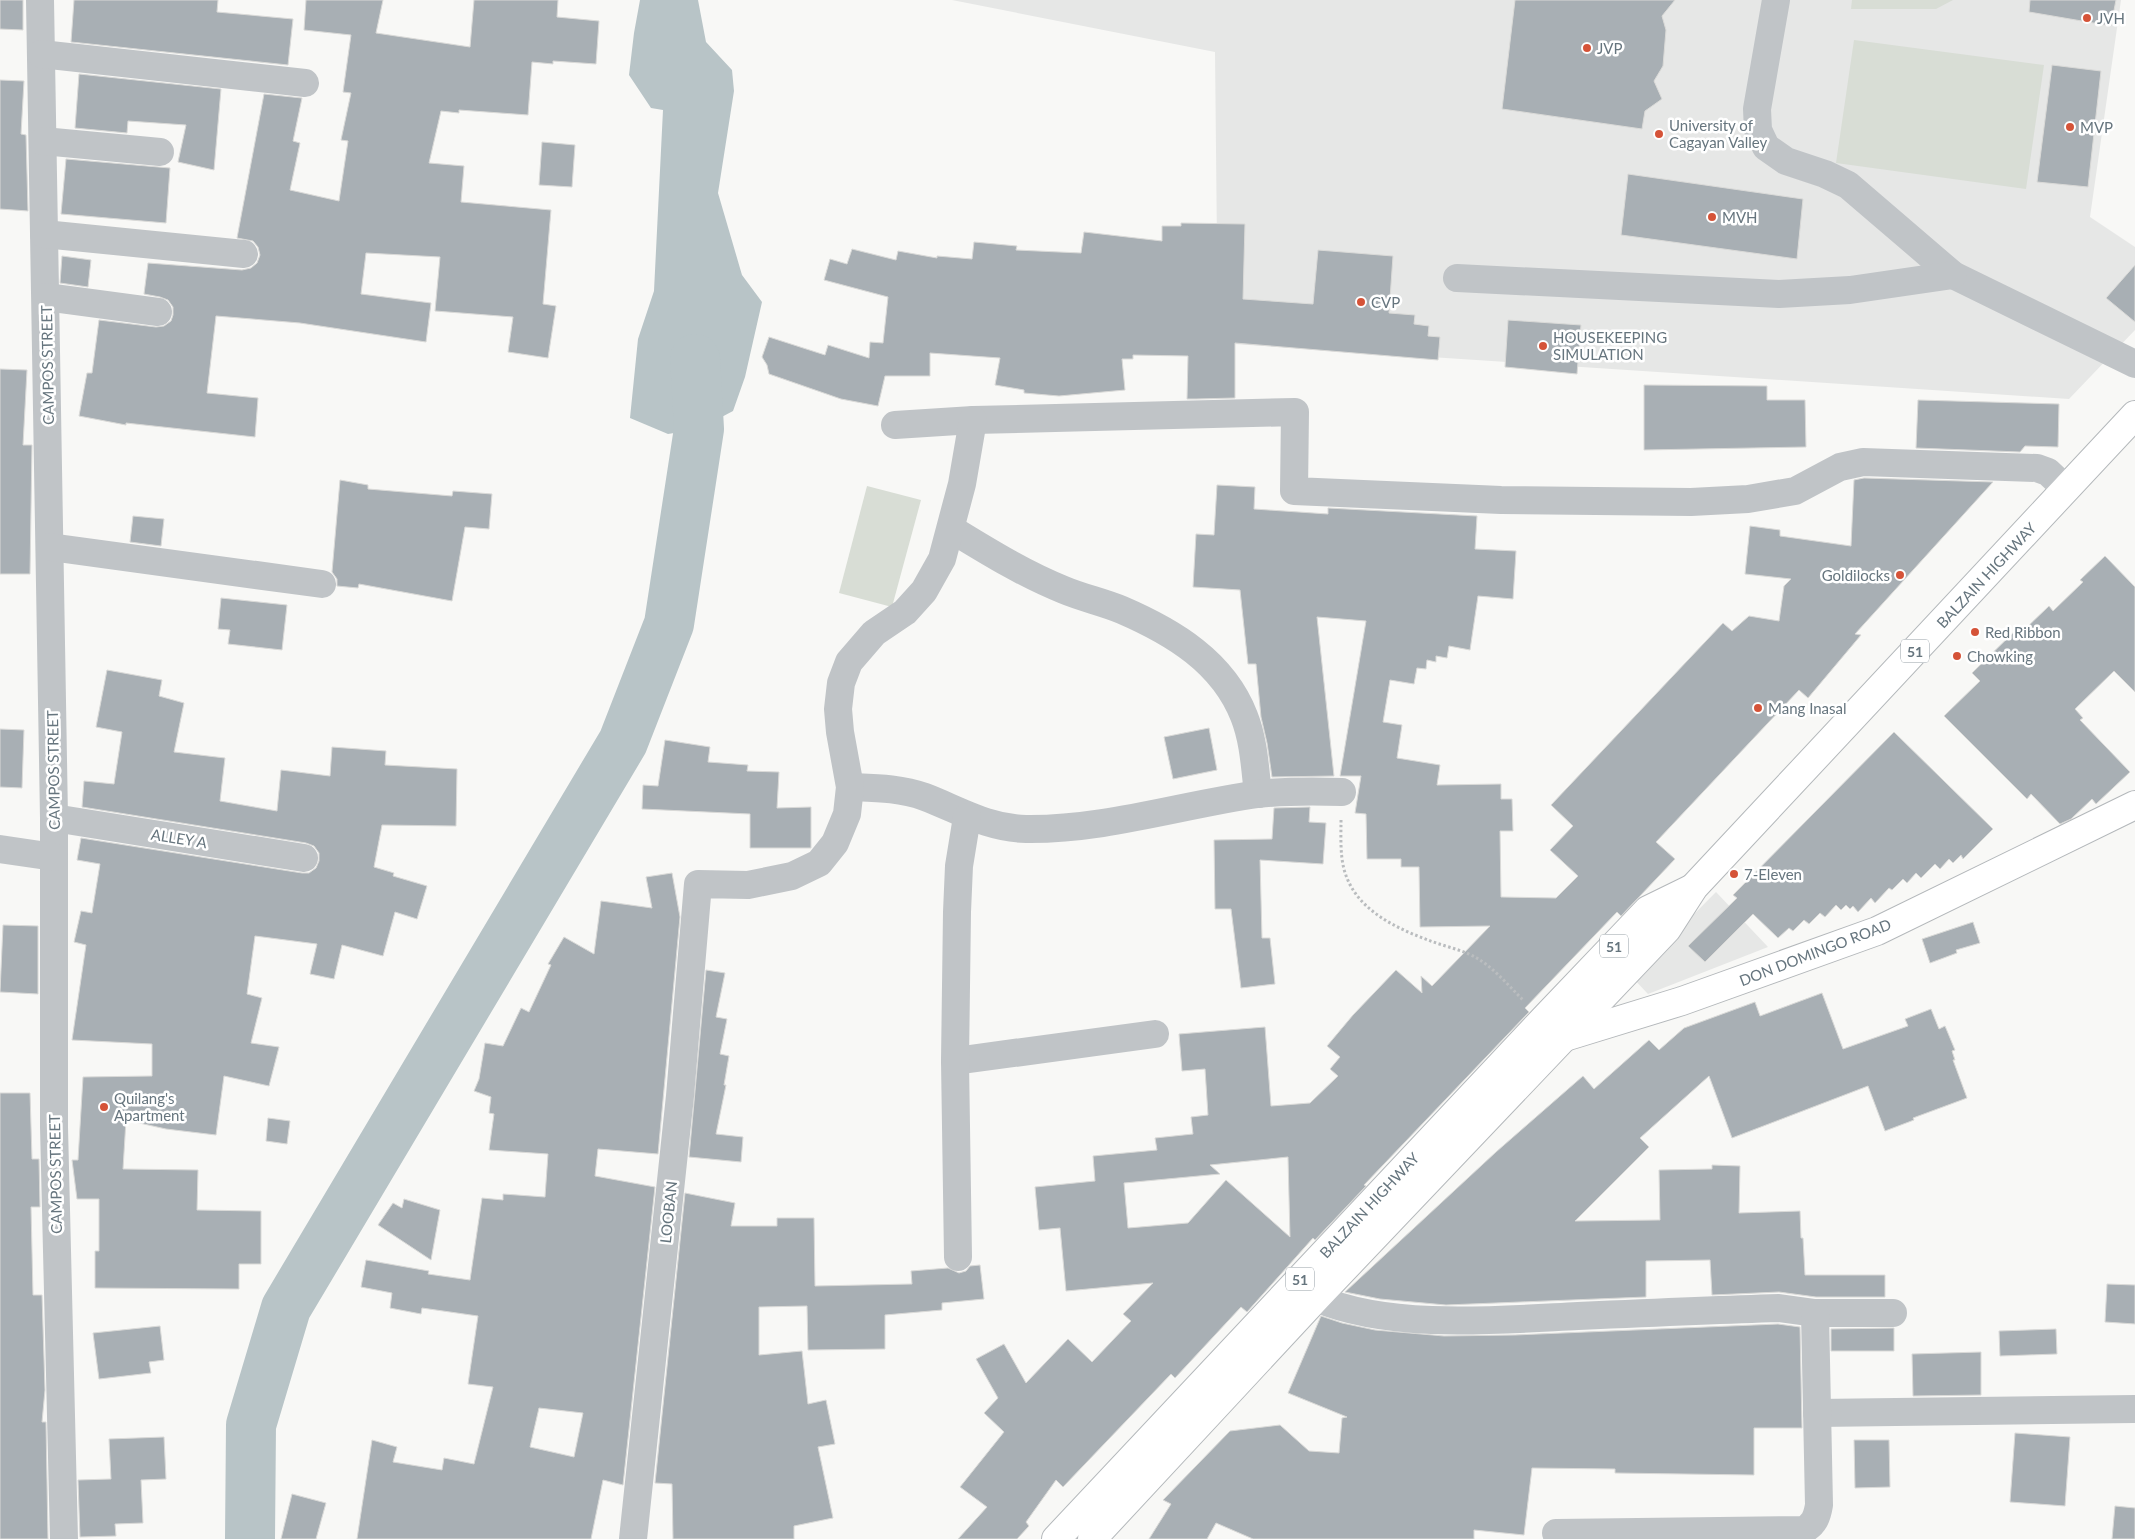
<svg xmlns="http://www.w3.org/2000/svg" width="2135" height="1539" font-family="Lato,sans-serif">
  <rect width="100%" height="100%" fill="#f8f8f6"/>
  <g fill="#e6e7e6">
    <path d="M 952,0 L 2121,0 L 2090,217 L 2135,247 L 2135,330 L 2069,399 L 1218,343 L 1215,52 Z"/>
    <path d="M 1716,892 L 1768,947 L 1648,994 L 1632,977 Z"/>
  </g>
  <g fill="#d8ddd5">
    <path d="M 1852,0 L 1953,0 L 1936,9 L 1851,9 Z"/>
    <path d="M 1854,40 L 2044,65 L 2026,189 L 1836,163 Z"/>
    <path d="M 867,486 L 921,500 L 892,607 L 839,593 Z"/>
  </g>
  <path fill="#b8c4c7" d="M 640,0 L 698,0 L 706,42 L 732,70 L 734,91 L 718,193 L 742,275 L 762,302 L 745,377 L 733,411 L 699,429 L 668,434 L 630,418 L 638,339 L 654,291 L 663,110 L 651,108 L 629,75 L 634,33 Z"/>
  <g fill="none" stroke-linecap="round" stroke-linejoin="round">
    <path stroke="#b8c4c7" stroke-width="50" d="M 250,1539 L 251,1425 L 286,1308 L 623,742 L 669,624 L 699,429 L 695,359"/>
  </g>
  <g fill="#a8afb4" stroke="#dadad8" fill-rule="evenodd">
    <path d="M 0,0 L 23,0 L 23,30 L 0,29 Z"/>
    <path d="M 74,0 L 218,0 L 217,12 L 293,19 L 288,65 L 71,42 Z"/>
    <path d="M 306,0 L 383,0 L 376,33 L 470,47 L 474,0 L 558,0 L 557,17 L 599,21 L 596,64 L 553,61 L 553,64 L 532,62 L 528,115 L 459,110 L 459,113 L 441,111 L 429,163 L 464,166 L 461,202 L 551,210 L 543,304 L 556,306 L 548,358 L 508,352 L 513,317 L 435,311 L 440,257 L 366,253 L 361,294 L 431,303 L 426,342 L 300,323 L 216,316 L 207,393 L 258,398 L 255,437 L 126,423 L 126,425 L 79,416 L 87,373 L 92,373 L 99,320 L 156,327 L 164,326 L 171,321 L 173,315 L 173,307 L 168,300 L 160,297 L 144,294 L 148,263 L 242,270 L 251,268 L 257,263 L 260,255 L 258,247 L 253,241 L 237,238 L 264,94 L 302,98 L 293,141 L 300,143 L 290,190 L 339,201 L 348,141 L 341,140 L 351,93 L 343,92 L 351,35 L 304,30 Z"/>
    <path d="M 1515,0 L 1675,0 L 1662,16 L 1666,30 L 1663,66 L 1654,81 L 1662,99 L 1645,111 L 1642,129 L 1502,109 Z"/>
    <path d="M 2030,0 L 2116,0 L 2111,26 L 2029,12 Z"/>
    <path d="M 2052,65 L 2101,71 L 2088,187 L 2037,182 Z"/>
    <path d="M 79,74 L 221,89 L 214,170 L 178,162 L 186,125 L 128,121 L 127,133 L 75,128 Z"/>
    <path d="M 0,80 L 24,81 L 21,134 L 26,135 L 28,211 L 0,209 Z"/>
    <path d="M 542,142 L 575,145 L 572,187 L 539,185 Z"/>
    <path d="M 66,159 L 170,168 L 166,223 L 61,214 Z"/>
    <path d="M 1628,174 L 1803,199 L 1797,259 L 1621,235 Z"/>
    <path d="M 1181,223 L 1245,224 L 1243,299 L 1313,304 L 1318,250 L 1393,256 L 1389,313 L 1415,315 L 1414,324 L 1429,326 L 1428,336 L 1440,337 L 1438,360 L 1235,343 L 1235,398 L 1196,399 L 1187,399 L 1188,356 L 1133,355 L 1133,359 L 1122,359 L 1125,390 L 1059,396 L 1024,393 L 1024,390 L 995,385 L 1000,358 L 930,353 L 930,376 L 885,376 L 878,406 L 841,399 L 769,374 L 767,365 L 762,357 L 769,337 L 825,355 L 828,345 L 869,358 L 870,342 L 883,343 L 888,297 L 824,280 L 830,259 L 847,264 L 852,249 L 896,260 L 898,251 L 937,258 L 937,256 L 972,259 L 974,242 L 1017,246 L 1016,250 L 1081,253 L 1084,232 L 1162,241 L 1162,226 L 1181,226 Z"/>
    <path d="M 62,256 L 91,260 L 88,287 L 60,283 Z"/>
    <path d="M 2135,265 L 2135,322 L 2106,298 Z"/>
    <path d="M 1508,320 L 1581,325 L 1577,374 L 1505,367 Z"/>
    <path d="M 0,369 L 27,370 L 23,445 L 32,445 L 30,574 L 0,574 Z"/>
    <path d="M 1644,385 L 1767,386 L 1767,400 L 1805,400 L 1806,447 L 1644,450 Z"/>
    <path d="M 1918,400 L 2059,404 L 2058,447 L 2025,446 L 2020,452 L 1916,448 Z"/>
    <path d="M 1864,478 L 1993,482 L 1855,634 L 1861,635 L 1808,698 L 1799,690 L 1656,842 L 1675,859 L 1621,916 L 1617,912 L 1525,1008 L 1529,1012 L 1364,1185 L 1366,1186 L 1315,1240 L 1313,1238 L 1247,1312 L 1241,1307 L 1175,1378 L 1171,1374 L 1063,1487 L 1056,1480 L 1026,1522 L 1029,1526 L 1017,1539 L 958,1539 L 987,1507 L 960,1487 L 1004,1432 L 984,1413 L 998,1398 L 976,1359 L 1004,1344 L 1026,1383 L 1068,1339 L 1092,1362 L 1131,1321 L 1123,1314 L 1153,1283 L 1066,1291 L 1060,1228 L 1039,1230 L 1035,1187 L 1095,1181 L 1093,1156 L 1157,1150 L 1155,1138 L 1193,1134 L 1191,1117 L 1208,1115 L 1205,1069 L 1182,1071 L 1179,1034 L 1265,1027 L 1271,1106 L 1310,1103 L 1338,1076 L 1330,1069 L 1340,1057 L 1327,1046 L 1353,1015 L 1396,970 L 1422,993 L 1421,976 L 1432,986 L 1490,926 L 1420,927 L 1419,867 L 1401,867 L 1401,859 L 1367,859 L 1366,814 L 1355,813 L 1361,776 L 1340,776 L 1366,621 L 1317,617 L 1334,776 L 1272,777 L 1267,743 L 1261,717 L 1256,664 L 1248,664 L 1240,590 L 1193,587 L 1196,534 L 1214,535 L 1217,485 L 1255,487 L 1254,509 L 1328,514 L 1328,508 L 1477,516 L 1475,549 L 1516,551 L 1513,599 L 1478,596 L 1470,650 L 1449,646 L 1447,658 L 1436,656 L 1436,662 L 1427,660 L 1426,669 L 1417,668 L 1414,684 L 1390,680 L 1383,722 L 1402,725 L 1397,758 L 1440,765 L 1437,785 L 1501,784 L 1501,799 L 1512,799 L 1513,831 L 1500,831 L 1501,897 L 1556,898 L 1578,876 L 1550,850 L 1573,826 L 1551,805 L 1723,623 L 1732,631 L 1749,616 L 1779,621 L 1784,586 L 1791,579 L 1745,574 L 1750,526 L 1780,530 L 1780,536 L 1851,546 L 1854,480 ZM 1288,1157 L 1290,1237 L 1226,1180 L 1188,1223 L 1128,1228 L 1124,1183 L 1220,1174 L 1210,1165 Z"/>
    <path d="M 340,480 L 368,485 L 368,489 L 452,496 L 453,491 L 492,494 L 489,529 L 465,527 L 452,601 L 359,584 L 358,588 L 337,586 L 337,579 L 332,572 Z"/>
    <path d="M 133,516 L 164,519 L 161,546 L 130,542 Z"/>
    <path d="M 2105,556 L 2135,587 L 2135,692 L 2114,671 L 2075,709 L 2083,718 L 2080,720 L 2130,772 L 2096,804 L 2092,799 L 2071,819 L 2060,824 L 2031,794 L 2027,799 L 1944,716 L 1980,681 L 1972,673 L 2021,625 L 2025,629 L 2049,606 L 2053,611 L 2083,582 L 2080,580 Z"/>
    <path d="M 221,598 L 287,605 L 282,650 L 228,644 L 230,630 L 218,629 Z"/>
    <path d="M 107,670 L 162,680 L 159,696 L 184,703 L 174,752 L 225,758 L 220,801 L 277,811 L 281,770 L 330,776 L 332,747 L 386,751 L 385,765 L 457,769 L 456,826 L 382,825 L 374,867 L 394,873 L 393,876 L 427,886 L 417,919 L 395,912 L 383,956 L 342,945 L 334,979 L 310,974 L 317,944 L 255,936 L 247,994 L 262,998 L 251,1043 L 279,1047 L 269,1086 L 224,1076 L 216,1135 L 166,1129 L 126,1120 L 123,1169 L 198,1170 L 197,1210 L 261,1211 L 261,1264 L 239,1264 L 239,1289 L 95,1288 L 95,1251 L 99,1251 L 99,1199 L 77,1199 L 72,1160 L 78,1160 L 83,1077 L 152,1076 L 152,1044 L 72,1040 L 86,945 L 74,942 L 81,911 L 92,913 L 100,864 L 77,860 L 81,838 L 302,873 L 309,873 L 316,868 L 319,861 L 319,853 L 314,846 L 306,843 L 82,807 L 84,781 L 114,784 L 122,732 L 96,727 Z"/>
    <path d="M 1209,728 L 1217,770 L 1173,779 L 1164,737 Z"/>
    <path d="M 0,729 L 24,730 L 22,788 L 0,787 Z"/>
    <path d="M 1894,732 L 1993,829 L 1963,859 L 1961,855 L 1953,863 L 1949,859 L 1940,869 L 1935,864 L 1921,878 L 1916,873 L 1907,883 L 1903,879 L 1892,890 L 1889,888 L 1875,903 L 1871,898 L 1858,912 L 1853,906 L 1850,909 L 1846,905 L 1841,910 L 1836,905 L 1825,917 L 1820,913 L 1809,924 L 1804,920 L 1793,931 L 1789,928 L 1778,938 L 1753,914 L 1705,962 L 1688,946 L 1737,898 L 1733,895 Z"/>
    <path d="M 665,740 L 710,747 L 708,762 L 748,765 L 747,771 L 779,772 L 777,808 L 811,807 L 811,848 L 750,848 L 750,814 L 642,809 L 643,785 L 658,786 Z"/>
    <path d="M 1310,807 L 1309,822 L 1326,823 L 1323,864 L 1260,860 L 1262,938 L 1270,938 L 1275,984 L 1241,988 L 1231,909 L 1215,909 L 1214,840 L 1272,839 L 1274,808 Z"/>
    <path d="M 672,873 L 680,917 L 658,1154 L 598,1149 L 595,1176 L 655,1187 L 623,1485 L 603,1480 L 591,1539 L 357,1539 L 372,1440 L 397,1447 L 393,1462 L 442,1470 L 444,1458 L 474,1464 L 493,1387 L 468,1384 L 478,1316 L 422,1308 L 421,1314 L 390,1308 L 392,1293 L 361,1287 L 366,1260 L 429,1271 L 428,1274 L 470,1280 L 482,1198 L 503,1200 L 503,1194 L 545,1197 L 548,1154 L 489,1150 L 494,1114 L 489,1113 L 491,1097 L 474,1091 L 479,1079 L 485,1043 L 503,1046 L 521,1008 L 529,1012 L 551,965 L 548,964 L 564,937 L 594,954 L 601,901 L 652,908 L 646,877 ZM 539,1408 L 583,1413 L 574,1457 L 530,1447 Z"/>
    <path d="M 1973,922 L 1980,943 L 1956,950 L 1957,953 L 1930,963 L 1922,939 Z"/>
    <path d="M 3,925 L 38,926 L 38,994 L 0,992 Z"/>
    <path d="M 706,970 L 725,973 L 716,1017 L 727,1019 L 720,1054 L 729,1056 L 724,1085 L 726,1085 L 716,1134 L 743,1137 L 741,1162 L 689,1157 Z"/>
    <path d="M 1822,993 L 1843,1049 L 1908,1026 L 1905,1019 L 1931,1009 L 1939,1029 L 1945,1026 L 1955,1050 L 1952,1051 L 1955,1060 L 1953,1060 L 1967,1098 L 1913,1118 L 1914,1120 L 1885,1131 L 1868,1086 L 1732,1138 L 1709,1076 L 1640,1138 L 1649,1147 L 1575,1221 L 1660,1220 L 1659,1170 L 1712,1169 L 1712,1165 L 1740,1166 L 1739,1213 L 1800,1211 L 1801,1238 L 1803,1238 L 1805,1275 L 1885,1275 L 1885,1297 L 1816,1297 L 1779,1292 L 1712,1295 L 1710,1260 L 1646,1261 L 1646,1297 L 1446,1305 L 1380,1299 L 1345,1292 L 1496,1152 L 1583,1076 L 1594,1089 L 1649,1040 L 1659,1050 L 1684,1028 L 1755,1002 L 1760,1016 Z"/>
    <path d="M 0,1093 L 30,1093 L 32,1159 L 39,1159 L 40,1207 L 31,1207 L 33,1295 L 42,1295 L 45,1390 L 42,1422 L 46,1422 L 48,1539 L 0,1539 Z"/>
    <path d="M 268,1118 L 290,1121 L 287,1144 L 266,1141 Z"/>
    <path d="M 685,1193 L 735,1203 L 731,1226 L 777,1226 L 777,1218 L 814,1218 L 815,1286 L 912,1284 L 911,1271 L 948,1268 L 959,1273 L 966,1271 L 970,1266 L 980,1265 L 984,1299 L 942,1303 L 942,1310 L 885,1315 L 885,1349 L 808,1350 L 807,1306 L 759,1307 L 759,1355 L 802,1351 L 808,1404 L 826,1400 L 835,1444 L 818,1447 L 833,1518 L 794,1526 L 794,1539 L 673,1539 L 672,1484 L 655,1483 Z"/>
    <path d="M 404,1199 L 440,1210 L 431,1260 L 378,1225 L 393,1203 L 402,1208 Z"/>
    <path d="M 2107,1284 L 2135,1285 L 2135,1324 L 2105,1322 Z"/>
    <path d="M 1321,1316 L 1342,1323 L 1375,1330 L 1444,1336 L 1515,1335 L 1778,1324 L 1800,1327 L 1802,1428 L 1754,1428 L 1754,1475 L 1615,1473 L 1615,1469 L 1532,1468 L 1524,1535 L 1474,1530 L 1474,1539 L 1253,1539 L 1216,1523 L 1207,1539 L 1149,1539 L 1171,1504 L 1163,1500 L 1230,1431 L 1280,1425 L 1309,1451 L 1339,1453 L 1342,1418 L 1347,1417 L 1288,1393 Z"/>
    <path d="M 160,1326 L 164,1360 L 149,1362 L 151,1373 L 99,1379 L 93,1333 Z"/>
    <path d="M 1894,1328 L 1894,1351 L 1831,1351 L 1831,1329 Z"/>
    <path d="M 2056,1329 L 2057,1354 L 2000,1356 L 1999,1331 Z"/>
    <path d="M 1981,1352 L 1981,1395 L 1913,1396 L 1912,1354 Z"/>
    <path d="M 2015,1433 L 2070,1437 L 2065,1506 L 2010,1502 Z"/>
    <path d="M 164,1437 L 166,1479 L 141,1480 L 143,1523 L 115,1524 L 116,1536 L 80,1537 L 78,1480 L 111,1479 L 109,1439 Z"/>
    <path d="M 1854,1440 L 1889,1440 L 1890,1487 L 1855,1488 Z"/>
    <path d="M 292,1494 L 326,1503 L 316,1539 L 281,1539 Z"/>
    <path d="M 2115,1506 L 2135,1508 L 2135,1539 L 2112,1539 Z"/>
  </g>
  <g fill="none" stroke-linecap="round" stroke-linejoin="round">
    <defs>
      <g id="major">
        <path d="M 1568,1036 L 1682,1001 L 1877,931 L 2135,805"/>
        <path d="M 1056,1539 L 1544,1019 L 1648,910 L 1693,888"/>
        <path d="M 1092,1539 L 1316,1298 L 1667,929 L 1694,887 L 2135,415"/>
      </g>
    </defs>
    <use href="#major" stroke="#b4b8bb" stroke-width="30"/>
    <path stroke="#babdbf" stroke-width="3" stroke-dasharray="2.5 2.5" stroke-linecap="butt" d="M 1341,820 C 1341,836 1340,854 1344,869 C 1354,908 1393,927 1428,940 C 1443,946 1460,949 1475,957 C 1493,967 1508,985 1523,1000"/>
    <g stroke="#c0c4c7" stroke-width="28">
      <path d="M 40,0 L 54,818 L 54,1127 L 64,1539"/>
      <path d="M 1776,0 L 1757,109 L 1758,130 L 1766,147 L 1786,161 L 1825,174 L 1848,185 L 1953,275 L 2135,364"/>
      <path d="M 41,54 L 305,83"/>
      <path d="M 43,141 L 160,152"/>
      <path d="M 44,234 L 244,254"/>
      <path d="M 1457,278 L 1779,294 L 1850,290 L 1953,275"/>
      <path d="M 46,297 L 158,312"/>
      <path d="M 895,425 L 973,420 L 1295,412 L 1294,491 L 1501,500 L 1691,502 L 1748,499 L 1795,491 L 1840,467 L 1863,462 L 2037,468 L 2048,472 L 2066,489"/>
      <path d="M 951,529 C 987,551 1024,574 1064,590 C 1083,598 1103,602 1122,610 C 1173,632 1223,662 1244,716 C 1254,741 1255,769 1258,794"/>
      <path d="M 50,547 L 322,584"/>
      <path d="M 850,787 C 876,788 900,788 925,797 C 959,810 987,828 1026,829 C 1104,830 1181,805 1258,794 C 1286,791 1314,791 1342,792"/>
      <path d="M 54,818 L 304,858"/>
      <path d="M 0,849 L 54,857"/>
      <path d="M 955,1061 L 1155,1034"/>
      <path d="M 958,1257 L 955,1061 L 957,912 L 959,866 L 967,817"/>
      <path d="M 1316,1298 C 1390,1330 1499,1320 1578,1316 C 1645,1313 1712,1310 1779,1308 L 1815,1313 L 1893,1313"/>
      <path d="M 1817,1413 L 2135,1409"/>
      <path d="M 1556,1533 L 1803,1530 C 1814,1525 1817,1517 1819,1505 L 1815,1313"/>
      <path d="M 633,1539 L 680,1096 L 698,884 L 748,885 L 792,876 L 819,863 L 835,843 L 847,814 L 850,787 L 840,732 L 838,709 L 841,683 L 849,662 L 874,633 L 905,612 L 924,591 L 942,559 L 962,484 L 973,420"/>
    </g>
    <use href="#major" stroke="#fff" stroke-width="28"/>
  </g>
  <g fill="#d55338" stroke="#fff" stroke-width="2">
    <circle cx="2087" cy="18" r="5"/>
    <circle cx="1587" cy="48" r="5"/>
    <circle cx="2070" cy="127" r="5"/>
    <circle cx="1659" cy="134" r="5"/>
    <circle cx="1712" cy="217" r="5"/>
    <circle cx="1361" cy="302" r="5"/>
    <circle cx="1543" cy="346" r="5"/>
    <circle cx="1900" cy="575" r="5"/>
    <circle cx="1975" cy="632" r="5"/>
    <circle cx="1957" cy="656" r="5"/>
    <circle cx="1758" cy="708" r="5"/>
    <circle cx="1734" cy="874" r="5"/>
    <circle cx="104" cy="1107" r="5"/>
  </g>
  <g text-anchor="middle" dominant-baseline="central" stroke-width="5" stroke-linejoin="round" paint-order="stroke">
    <g fill="#fff" stroke="#949ea5" stroke-width="1">
      <rect x="1901" y="639.5" width="28" height="23" rx="4"/>
      <rect x="1600" y="934.5" width="28" height="23" rx="4"/>
      <rect x="1286" y="1267.5" width="28" height="23" rx="4"/>
    </g>
    <g font-size="14" font-weight="bold" fill="#66757e">
      <text x="1915" y="651">51</text>
      <text x="1614" y="946">51</text>
      <text x="1300" y="1279">51</text>
    </g>
    <g font-size="15" fill="#66757e" stroke="#fff" text-anchor="start">
      <text x="2097" y="18">JVH</text>
      <text x="1597" y="48">JVP</text>
      <text x="1669" y="125">University of<tspan x="1669" dy="17">Cagayan Valley</tspan></text>
      <text x="2080" y="127">MVP</text>
      <text x="1722" y="217">MVH</text>
      <text x="1371" y="302">CVP</text>
      <text x="1553" y="337">HOUSEKEEPING<tspan x="1553" dy="17">SIMULATION</tspan></text>
      <text x="1890" y="575" text-anchor="end">Goldilocks</text>
      <text x="1985" y="632">Red Ribbon</text>
      <text x="1967" y="656">Chowking</text>
      <text x="1768" y="708">Mang Inasal</text>
      <text x="1744" y="874">7-Eleven</text>
      <text x="114" y="1098">Quilang's<tspan x="114" dy="17">Apartment</tspan></text>
    </g>
    <g font-size="15" fill="#66757e" stroke="#fff">
      <text transform="translate(47 365) rotate(-91)">CAMPOS STREET</text>
      <text transform="translate(1986 575) rotate(-47)">BALZAIN HIGHWAY</text>
      <text transform="translate(53 770) rotate(-91)">CAMPOS STREET</text>
      <text transform="translate(179 838) rotate(9)">ALLEY A</text>
      <text transform="translate(1815 952) rotate(-21)">DON DOMINGO ROAD</text>
      <text transform="translate(55 1174) rotate(-91)">CAMPOS STREET</text>
      <text transform="translate(1369 1205) rotate(-47)">BALZAIN HIGHWAY</text>
      <text transform="translate(668 1212) rotate(-84)">LOOBAN</text>
    </g>
  </g>
</svg>
